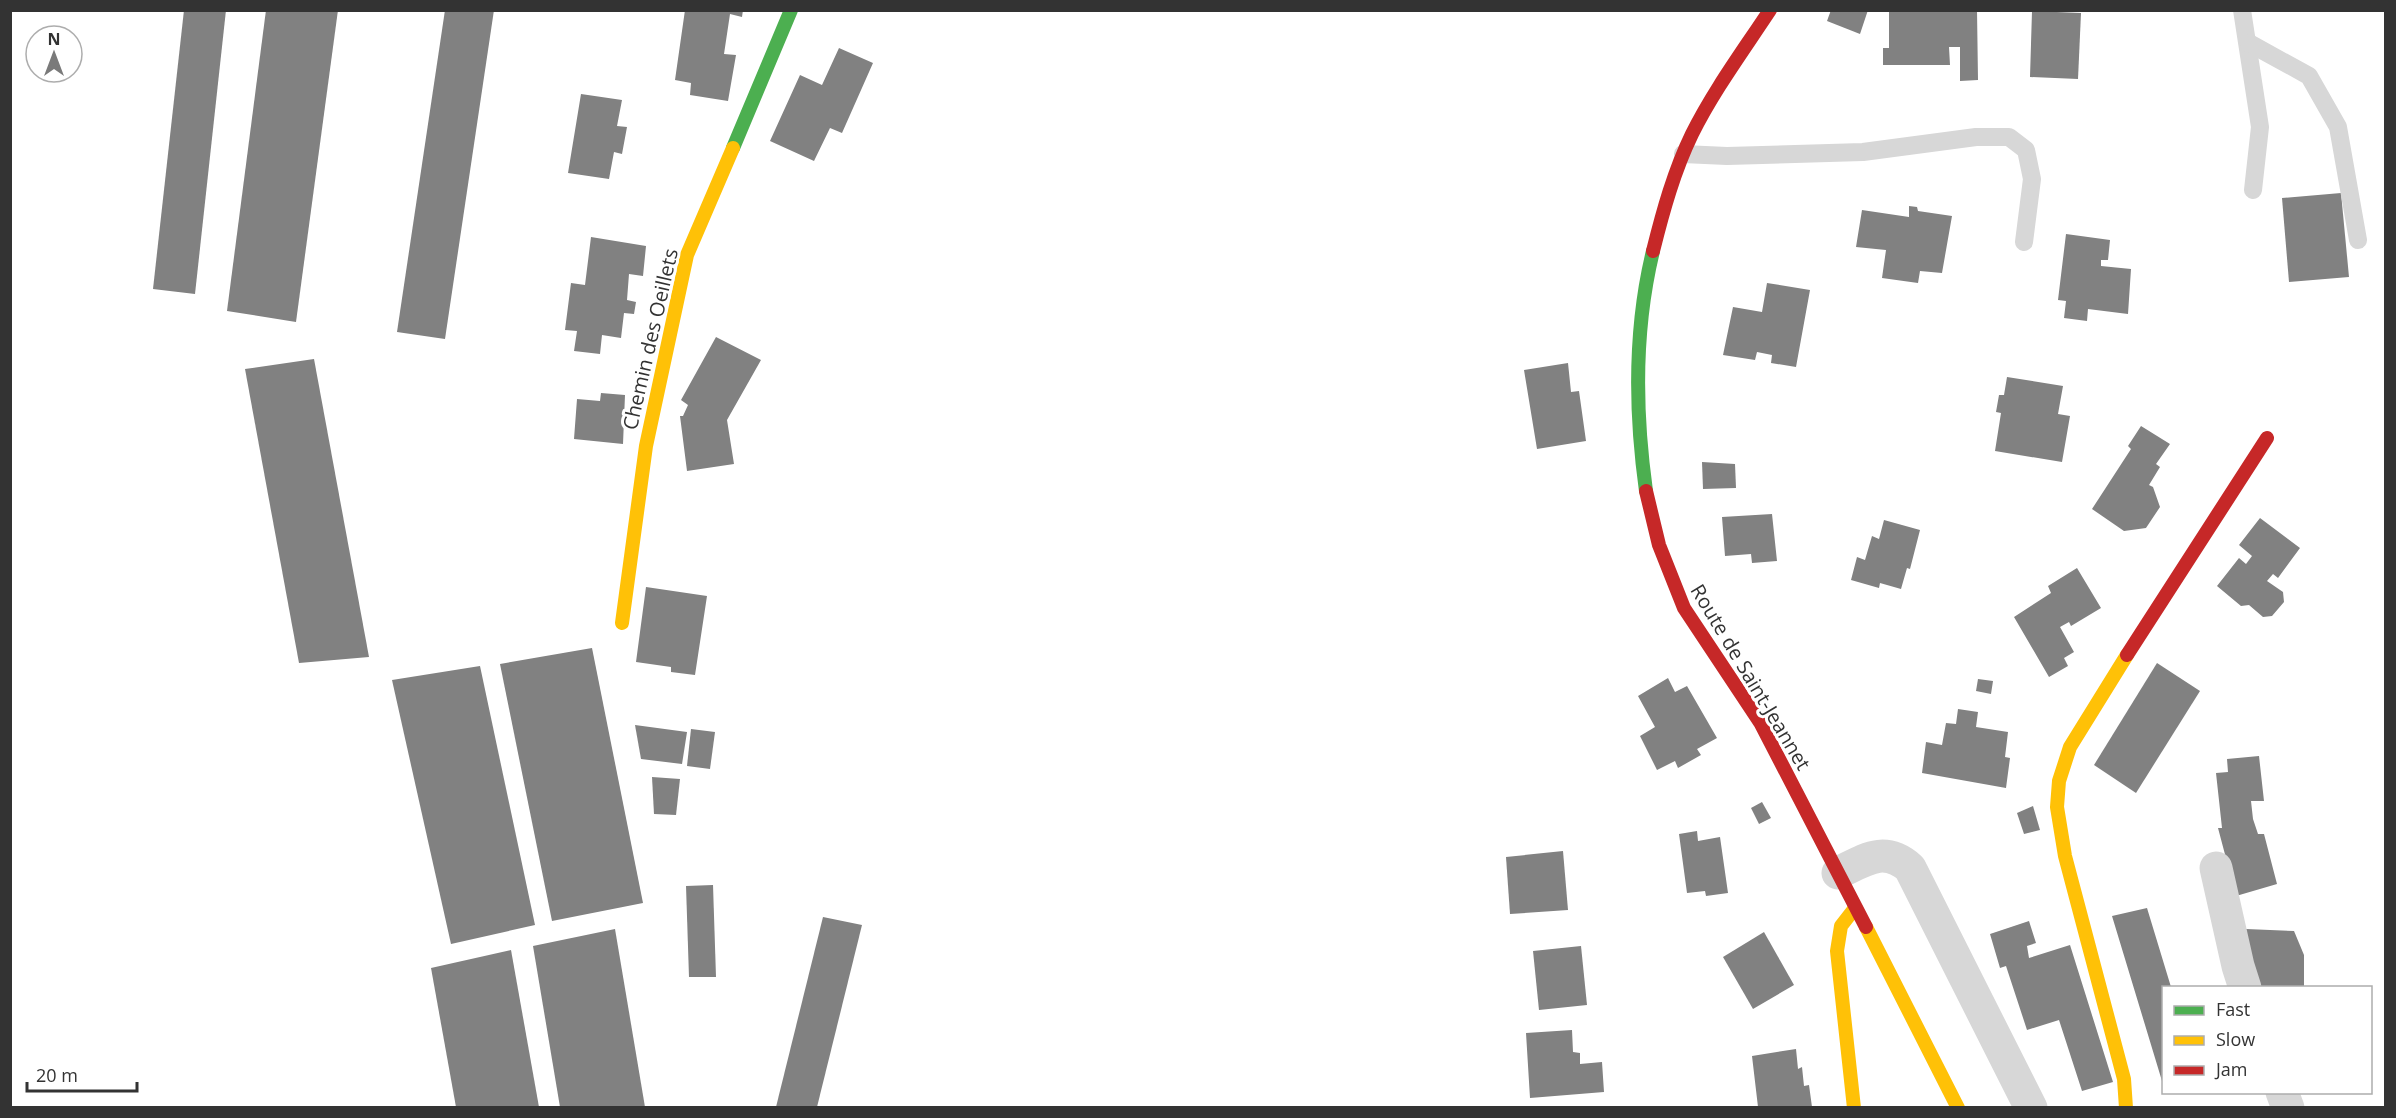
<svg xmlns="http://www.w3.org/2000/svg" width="2396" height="1118" font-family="'Open Sans',sans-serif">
  <rect width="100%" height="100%" fill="#fff"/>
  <g fill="#818181">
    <path d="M 184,10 L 226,10 L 195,294 L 153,289 Z"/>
    <path d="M 266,10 L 338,10 L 296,322 L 227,311 Z"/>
    <path d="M 445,10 L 494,10 L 445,339 L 397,332 Z"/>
    <path d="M 685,10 L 743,10 L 742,17 L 730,14 L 724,54 L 736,55 L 728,101 L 690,95 L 691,83 L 675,80 Z"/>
    <path d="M 1831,10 L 1868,10 L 1860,34 L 1827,21 Z"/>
    <path d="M 1889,10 L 1977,10 L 1978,80 L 1960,81 L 1960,47 L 1949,47 L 1950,65 L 1883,65 L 1883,48 L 1889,48 Z"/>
    <path d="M 2032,11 L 2081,13 L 2078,79 L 2030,77 Z"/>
    <path d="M 839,48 L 873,63 L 842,133 L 830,128 L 814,161 L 770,141 L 800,75 L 822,85 Z"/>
    <path d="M 581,94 L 622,100 L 617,126 L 627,127 L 622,154 L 614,152 L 609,179 L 568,173 Z"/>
    <path d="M 2341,193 L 2349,277 L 2289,282 L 2282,198 Z"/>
    <path d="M 1909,206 L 1917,207 L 1918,211 L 1952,216 L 1942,273 L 1920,271 L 1918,283 L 1882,278 L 1886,250 L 1856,247 L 1862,210 L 1909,217 Z"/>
    <path d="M 2066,234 L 2110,240 L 2108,260 L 2101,260 L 2101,266 L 2131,269 L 2128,314 L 2088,309 L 2087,321 L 2064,318 L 2066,301 L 2058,300 Z"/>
    <path d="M 591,237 L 646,246 L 643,276 L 629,274 L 627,300 L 636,302 L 634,314 L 624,313 L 621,338 L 602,335 L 600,354 L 574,351 L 577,331 L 565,330 L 571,283 L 585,285 Z"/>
    <path d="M 1767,283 L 1810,290 L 1796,367 L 1771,363 L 1772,355 L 1757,352 L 1755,360 L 1723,355 L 1733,307 L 1762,312 Z"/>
    <path d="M 716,337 L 761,360 L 727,420 L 734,464 L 687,471 L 680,416 L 683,416 L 688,405 L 681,400 Z"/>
    <path d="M 314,359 L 369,657 L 299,663 L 245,369 Z"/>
    <path d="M 1568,363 L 1571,392 L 1579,391 L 1586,441 L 1537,449 L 1524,370 Z"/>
    <path d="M 2007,377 L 2063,386 L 2058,414 L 2070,416 L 2062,462 L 1995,451 L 2001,413 L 1996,412 L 1999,395 L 2004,395 Z"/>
    <path d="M 601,393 L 625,395 L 623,444 L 574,439 L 577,399 L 600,401 Z"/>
    <path d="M 2141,426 L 2170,444 L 2156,464 L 2160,467 L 2149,485 L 2153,487 L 2160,507 L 2146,528 L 2124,531 L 2092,509 L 2131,449 L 2128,446 Z"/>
    <path d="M 1702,462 L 1735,464 L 1736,488 L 1703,489 Z"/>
    <path d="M 1772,514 L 1777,561 L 1752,563 L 1751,554 L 1725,556 L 1722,517 Z"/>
    <path d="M 2260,518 L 2300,548 L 2278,578 L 2273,574 L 2267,581 L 2283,592 L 2284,602 L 2272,616 L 2263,617 L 2249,605 L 2241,606 L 2217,586 L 2239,558 L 2246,564 L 2252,556 L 2239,545 Z"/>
    <path d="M 1884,520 L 1920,530 L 1910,569 L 1907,568 L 1901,589 L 1880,583 L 1879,588 L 1851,580 L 1857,557 L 1865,560 L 1872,536 L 1879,539 Z"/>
    <path d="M 2077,568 L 2101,608 L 2071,626 L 2069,622 L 2060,627 L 2074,652 L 2064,658 L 2068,666 L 2049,677 L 2014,617 L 2051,593 L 2048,586 Z"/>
    <path d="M 646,587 L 707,596 L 695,675 L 671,672 L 671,667 L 636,662 Z"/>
    <path d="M 592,648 L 643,903 L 552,921 L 500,664 Z"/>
    <path d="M 2157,663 L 2200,691 L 2136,793 L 2094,765 Z"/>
    <path d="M 480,666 L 535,925 L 451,944 L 392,680 Z"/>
    <path d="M 1668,678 L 1675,692 L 1687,686 L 1717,738 L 1697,749 L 1701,755 L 1678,768 L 1675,761 L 1657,770 L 1640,736 L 1655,727 L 1638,696 Z"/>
    <path d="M 1978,679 L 1993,681 L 1991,694 L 1976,691 Z"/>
    <path d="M 1958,709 L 1978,712 L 1976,727 L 2008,732 L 2005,757 L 2010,758 L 2006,788 L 1922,773 L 1926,742 L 1942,745 L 1946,723 L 1956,724 Z"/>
    <path d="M 635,725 L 687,732 L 682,764 L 641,759 Z"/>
    <path d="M 691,729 L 715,732 L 710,769 L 687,766 Z"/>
    <path d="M 2259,756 L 2264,801 L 2251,801 L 2253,819 L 2258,834 L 2264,834 L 2277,884 L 2236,896 L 2218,828 L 2222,828 L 2216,773 L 2228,772 L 2227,759 Z"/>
    <path d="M 652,777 L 680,779 L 676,815 L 654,814 Z"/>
    <path d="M 1762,802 L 1771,818 L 1759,824 L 1751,808 Z"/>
    <path d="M 2033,806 L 2040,830 L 2024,834 L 2017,813 Z"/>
    <path d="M 1697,831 L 1698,841 L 1720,837 L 1728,893 L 1706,896 L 1705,891 L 1687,893 L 1679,834 Z"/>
    <path d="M 1563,851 L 1568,910 L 1510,914 L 1506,857 Z"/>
    <path d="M 713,885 L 716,977 L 689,977 L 686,886 Z"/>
    <path d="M 2147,908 L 2171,987 L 2163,987 L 2163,1081 L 2162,1081 L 2112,916 Z"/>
    <path d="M 823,917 L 862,925 L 817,1107 L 776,1107 Z"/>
    <path d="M 2029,921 L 2036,943 L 2027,946 L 2029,958 L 2070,945 L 2113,1082 L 2082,1091 L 2059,1020 L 2027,1030 L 2006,966 L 2000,968 L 1990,934 Z"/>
    <path d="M 615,929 L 645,1107 L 560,1107 L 533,946 Z"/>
    <path d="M 2246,929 L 2294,931 L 2304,955 L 2304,987 L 2255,987 Z"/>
    <path d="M 1764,932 L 1794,985 L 1753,1009 L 1723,957 Z"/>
    <path d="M 1581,946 L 1587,1005 L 1539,1010 L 1533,951 Z"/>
    <path d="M 511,950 L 539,1107 L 456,1107 L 431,968 Z"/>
    <path d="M 1572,1030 L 1573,1052 L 1580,1053 L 1580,1064 L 1602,1062 L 1604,1092 L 1530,1098 L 1526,1033 Z"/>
    <path d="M 1796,1049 L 1798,1069 L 1802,1067 L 1804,1086 L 1809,1085 L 1812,1107 L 1758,1107 L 1752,1056 Z"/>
  </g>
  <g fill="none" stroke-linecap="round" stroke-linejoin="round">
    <g stroke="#d7d7d7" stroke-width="18">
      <path d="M 2242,10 L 2260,127 L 2253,190"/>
      <path d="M 2249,43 L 2309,76 L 2338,127 L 2358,240"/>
      <path d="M 1683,154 L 1727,156 L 1863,152 L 1976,137 L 2009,137 L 2026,150 L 2032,179 L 2024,242"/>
    </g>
    <g stroke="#d7d7d7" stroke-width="33">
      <path d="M 2216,868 L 2238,966 L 2245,988"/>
      <path d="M 1838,873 C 1865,860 1884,845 1910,868 L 2031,1108"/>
      <path d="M 2282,1092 L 2288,1108"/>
    </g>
    <g stroke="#4caf50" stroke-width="14">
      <path d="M 733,148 L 791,10"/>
      <path d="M 1646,491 C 1635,412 1634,329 1653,251"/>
    </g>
    <g stroke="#ffc107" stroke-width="14">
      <path d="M 622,623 L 646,446 L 687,255 L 733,148"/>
      <path d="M 1866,927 L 1958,1108"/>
      <path d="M 1854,1108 L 1837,951 L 1841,926 L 1855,908"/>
      <path d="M 2126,1108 L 2124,1079 L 2065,856 L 2057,807 L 2059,781 L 2070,747 L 2127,655"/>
    </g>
    <g stroke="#c62828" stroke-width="14">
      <path d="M 1653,251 C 1663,211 1674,171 1692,134 C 1714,90 1743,51 1770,10"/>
      <path d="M 1646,491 L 1659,545 L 1684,608 L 1761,724 L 1866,927"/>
      <path d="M 2127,655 L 2267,438"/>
    </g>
  </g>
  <g text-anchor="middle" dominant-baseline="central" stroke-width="6" stroke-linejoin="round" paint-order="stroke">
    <g font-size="20" fill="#333" stroke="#fff">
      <text transform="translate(650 339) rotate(-77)">Chemin des Oeillets</text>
      <text transform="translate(1751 677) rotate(59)">Route de Saint-Jeannet</text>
    </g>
  </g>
  <rect width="2396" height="1118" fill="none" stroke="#333333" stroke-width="24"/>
  <rect x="2162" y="986" width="210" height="108" fill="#ffffff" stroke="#adadad" stroke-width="1.5"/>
  <rect x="2174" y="1006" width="30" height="9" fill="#4caf50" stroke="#adadad" stroke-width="1.5"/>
  <text x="2216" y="1016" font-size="18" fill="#333333">Fast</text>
  <rect x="2174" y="1036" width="30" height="9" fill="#ffc107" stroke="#adadad" stroke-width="1.5"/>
  <text x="2216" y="1046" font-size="18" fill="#333333">Slow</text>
  <rect x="2174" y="1066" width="30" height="9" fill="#c62828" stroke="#adadad" stroke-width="1.5"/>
  <text x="2216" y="1076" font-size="18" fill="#333333">Jam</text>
  <g transform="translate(54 54)"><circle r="28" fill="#ffffff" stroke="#adadad" stroke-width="1.5"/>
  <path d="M0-4.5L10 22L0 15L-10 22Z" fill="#7a7a7a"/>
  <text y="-9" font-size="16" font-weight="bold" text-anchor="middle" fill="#333333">N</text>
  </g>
  <path d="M27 1082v9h110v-9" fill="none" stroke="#333333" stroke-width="3"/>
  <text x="36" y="1082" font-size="18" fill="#333333" stroke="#ffffff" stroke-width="4.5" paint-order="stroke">20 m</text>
</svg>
